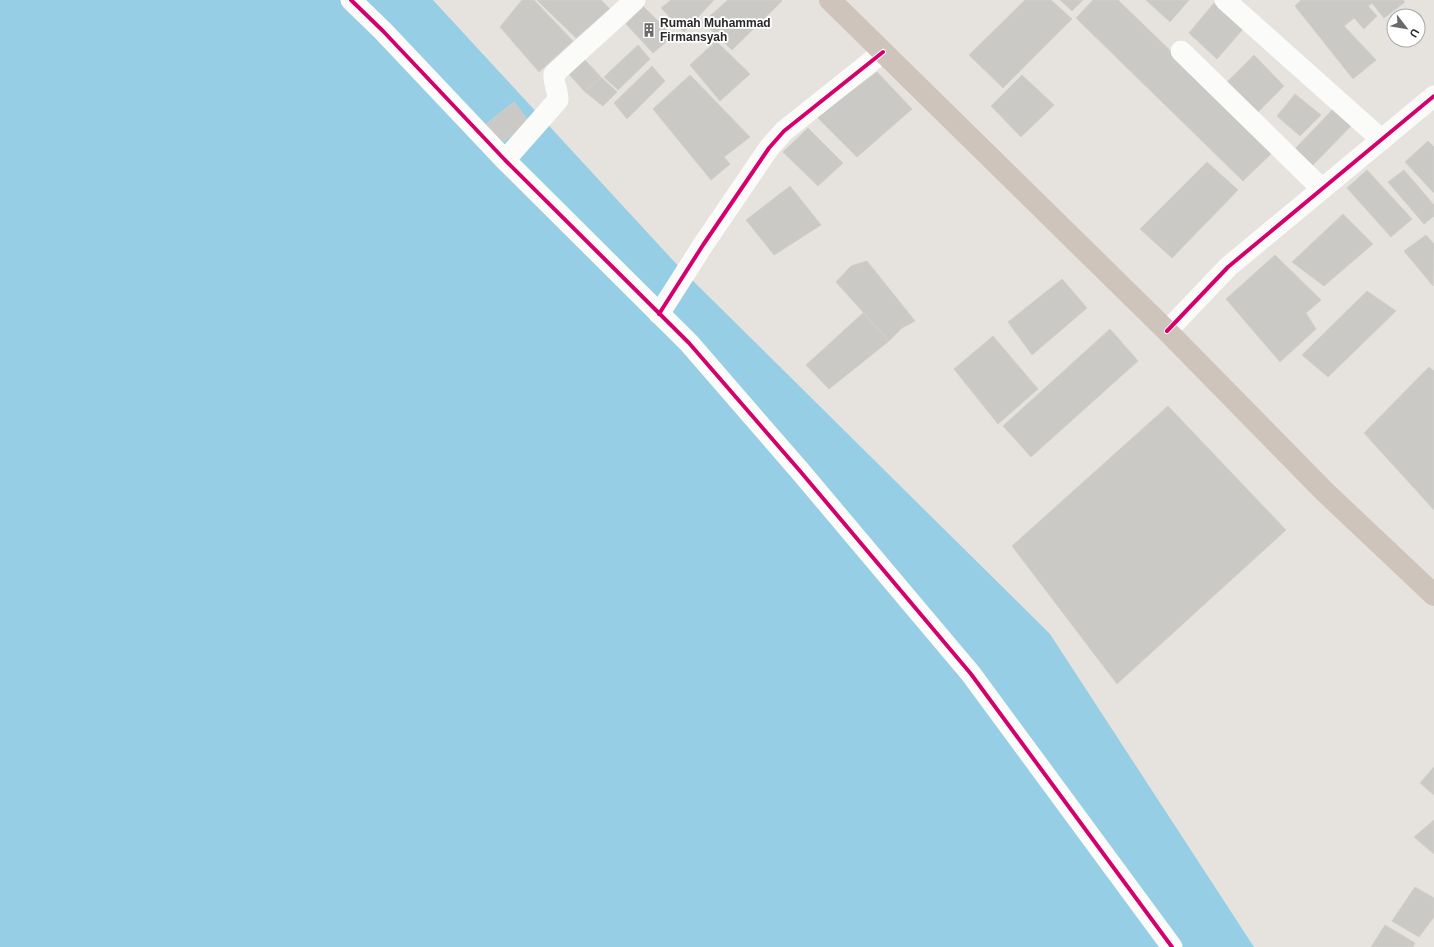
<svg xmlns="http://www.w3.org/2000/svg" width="1434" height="947" font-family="Arial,sans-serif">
  <rect width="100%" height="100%" fill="#e6e3de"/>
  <path fill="#96cfe5" d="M 0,0 L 433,0 L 681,269 L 1050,634 L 1254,947 L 0,947 Z"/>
  <g fill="#cbc9c5" stroke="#d1cfca">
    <path d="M 522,0 L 534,0 L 573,41 L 539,72 L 500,27 Z"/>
    <path d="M 537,0 L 601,0 L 610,9 L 576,38 Z"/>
    <path d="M 671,0 L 714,0 L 684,32 L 661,8 Z"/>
    <path d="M 728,0 L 781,0 L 782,1 L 732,50 L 703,22 Z"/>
    <path d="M 1025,0 L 1051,0 L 1072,19 L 1003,88 L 969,55 Z"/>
    <path d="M 1060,0 L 1083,0 L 1072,11 Z"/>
    <path d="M 1093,0 L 1118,0 L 1274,151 L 1243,181 L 1076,18 Z"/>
    <path d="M 1146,0 L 1189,0 L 1170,22 Z"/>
    <path d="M 1301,0 L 1403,0 L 1405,2 L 1384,18 L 1372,3 L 1368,6 L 1377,16 L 1364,29 L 1354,18 L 1344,26 L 1376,60 L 1353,79 L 1295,6 Z"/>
    <path d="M 1214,3 L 1243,29 L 1217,59 L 1189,33 Z"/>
    <path d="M 643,6 L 673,36 L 653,53 L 626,24 Z"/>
    <path d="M 716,41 L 750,74 L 720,101 L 690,65 Z"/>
    <path d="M 638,45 L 650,59 L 618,90 L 604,77 Z"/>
    <path d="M 1254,55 L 1284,86 L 1254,116 L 1223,86 Z"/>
    <path d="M 583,58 L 601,77 L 585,92 L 567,72 Z"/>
    <path d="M 652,66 L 665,81 L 627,119 L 614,103 Z"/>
    <path d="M 877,72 L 912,109 L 857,157 L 817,117 Z"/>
    <path d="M 690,75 L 750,137 L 724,157 L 730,164 L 711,180 L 653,109 Z"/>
    <path d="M 1022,75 L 1054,105 L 1021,137 L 991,106 Z"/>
    <path d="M 601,77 L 617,92 L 603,106 L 585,92 Z"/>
    <path d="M 1295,94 L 1321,115 L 1300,136 L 1277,116 Z"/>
    <path d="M 514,102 L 529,122 L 499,145 L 484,126 Z"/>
    <path d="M 1334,108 L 1352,125 L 1310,168 L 1292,152 Z"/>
    <path d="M 808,128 L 843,163 L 818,186 L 783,152 Z"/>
    <path d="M 1428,141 L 1434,147 L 1434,193 L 1405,162 Z"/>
    <path d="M 1207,162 L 1238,190 L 1172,258 L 1140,229 Z"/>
    <path d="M 1367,170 L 1412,219 L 1391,237 L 1347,188 Z"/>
    <path d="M 1404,170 L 1434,205 L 1434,216 L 1424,224 L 1388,182 Z"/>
    <path d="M 790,186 L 821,225 L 774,255 L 746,220 Z"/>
    <path d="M 1343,214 L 1373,244 L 1324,286 L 1292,262 Z"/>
    <path d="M 1426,235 L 1434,244 L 1433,286 L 1404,251 Z"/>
    <path d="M 1275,255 L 1321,300 L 1306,313 L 1316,329 L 1280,362 L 1226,299 Z"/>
    <path d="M 867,261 L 915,321 L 902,328 L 889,341 L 836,282 L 851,266 Z"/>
    <path d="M 1062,279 L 1087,308 L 1032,355 L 1008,322 Z"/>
    <path d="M 1367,291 L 1396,311 L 1328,377 L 1302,355 Z"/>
    <path d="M 863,313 L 889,341 L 829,389 L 806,365 Z"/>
    <path d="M 1110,329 L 1138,361 L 1031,457 L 1003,426 Z"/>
    <path d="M 993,336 L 1038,389 L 998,424 L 954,369 Z"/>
    <path d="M 1429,367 L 1434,371 L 1434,510 L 1364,433 Z"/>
    <path d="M 1168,406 L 1286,530 L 1117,684 L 1012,546 Z"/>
    <path d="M 1434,767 L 1434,795 L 1420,783 Z"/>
    <path d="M 1434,820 L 1434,854 L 1414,837 Z"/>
    <path d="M 1415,887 L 1434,898 L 1434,917 L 1419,937 L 1392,921 Z"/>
    <path d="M 1385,925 L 1415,943 L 1413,947 L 1371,947 Z"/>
  </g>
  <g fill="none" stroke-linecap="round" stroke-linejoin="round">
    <g stroke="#fbfbfa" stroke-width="21">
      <path d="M 351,0 L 383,31 L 505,160 L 689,343 L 800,471 L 971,674 L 1172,947"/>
      <path d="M 1225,0 L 1382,140"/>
      <path d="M 1181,51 L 1322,189"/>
      <path d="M 505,160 L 558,100 C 558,90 553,83 554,74 L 635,0"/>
      <path d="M 659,314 L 703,245 L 769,148 L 784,131 L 883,52"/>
      <path d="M 1167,331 L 1228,267 L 1434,96"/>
    </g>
    <path stroke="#cec4bc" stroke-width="22" d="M 830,0 L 1167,331 L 1325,492 L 1434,595"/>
    <defs>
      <g id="cycleway">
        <path d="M 351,0 L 383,31 L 505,160 L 689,343 L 800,471 L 971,674 L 1172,947"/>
        <path d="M 659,314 L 703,245 L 769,148 L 784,131 L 883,52"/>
        <path d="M 1167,331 L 1228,267 L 1434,96"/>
      </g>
    </defs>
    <use href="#cycleway" stroke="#fff" stroke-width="6"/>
    <use href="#cycleway" stroke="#d6006c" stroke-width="4"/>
  </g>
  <defs>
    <symbol id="building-bare" viewBox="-9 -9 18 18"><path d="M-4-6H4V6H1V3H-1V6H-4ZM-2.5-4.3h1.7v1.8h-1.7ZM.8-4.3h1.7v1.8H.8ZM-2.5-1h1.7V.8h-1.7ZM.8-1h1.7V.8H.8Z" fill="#6b6a68" stroke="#fff" stroke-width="2.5" paint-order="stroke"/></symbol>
  </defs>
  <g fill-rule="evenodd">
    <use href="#building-bare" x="639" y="20" width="20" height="20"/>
  </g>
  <g text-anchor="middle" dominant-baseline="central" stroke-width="3.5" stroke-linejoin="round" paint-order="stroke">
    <g font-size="12" font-weight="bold" fill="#292929" stroke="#fff" text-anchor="start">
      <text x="660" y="23">Rumah Muhammad<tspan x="660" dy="14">Firmansyah</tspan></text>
    </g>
  </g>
  <g transform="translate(1406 28) rotate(121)"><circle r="19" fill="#ffffff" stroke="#a9a9a9"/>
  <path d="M0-3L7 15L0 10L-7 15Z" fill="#6b6a68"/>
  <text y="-6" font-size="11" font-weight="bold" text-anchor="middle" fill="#292929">U</text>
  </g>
</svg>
